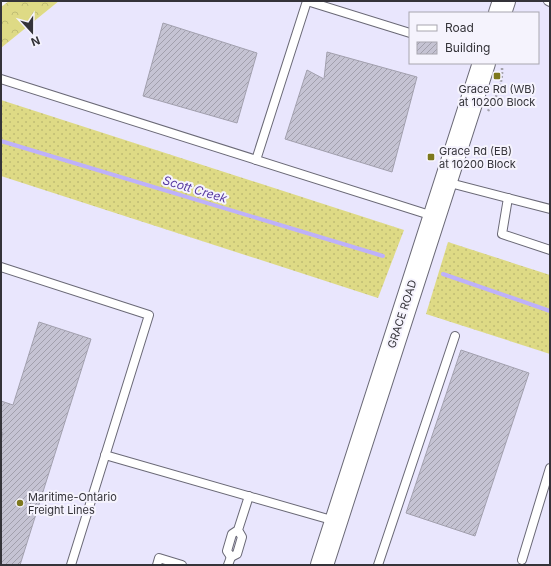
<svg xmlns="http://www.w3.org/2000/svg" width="551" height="566" font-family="Inter,sans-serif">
  <defs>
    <pattern id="grass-dots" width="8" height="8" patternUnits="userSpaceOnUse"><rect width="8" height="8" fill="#deda85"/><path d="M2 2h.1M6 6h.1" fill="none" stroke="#bfbc74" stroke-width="1.8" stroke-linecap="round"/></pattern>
    <pattern id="forest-crowns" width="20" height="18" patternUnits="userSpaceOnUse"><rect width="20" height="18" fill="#deda85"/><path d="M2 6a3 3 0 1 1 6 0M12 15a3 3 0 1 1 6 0" fill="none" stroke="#bfbc74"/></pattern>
    <pattern id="building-hatch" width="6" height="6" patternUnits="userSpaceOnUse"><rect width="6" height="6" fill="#c5c3d3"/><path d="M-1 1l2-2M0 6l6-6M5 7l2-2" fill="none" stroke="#a19fac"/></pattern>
  </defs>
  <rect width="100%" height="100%" fill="#f5f3fd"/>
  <path fill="#e9e6fd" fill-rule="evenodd" d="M 59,1 L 550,1 L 550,565 L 1,565 L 1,48 ZM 410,13 L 538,13 L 538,63 L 410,63 Z"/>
  <g fill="url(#grass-dots)">
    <path d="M 1,100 L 404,230 L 378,298 L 1,176 Z"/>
    <path d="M 448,242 L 550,275 L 550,354 L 426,314 Z"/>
  </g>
  <path fill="url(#forest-crowns)" d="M 9,1 L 59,1 L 1,48 L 1,7 Z"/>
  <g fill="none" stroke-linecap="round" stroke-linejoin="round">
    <g stroke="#beb1fa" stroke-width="4">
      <path d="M 1,141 L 383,256"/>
      <path d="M 443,274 L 550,311"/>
    </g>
  </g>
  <g fill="url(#building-hatch)" stroke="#a2a0ae">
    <path d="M 163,23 L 257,53 L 237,123 L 143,96 Z"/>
    <path d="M 327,52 L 417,77 L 392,172 L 285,139 L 307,70 L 324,79 Z"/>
    <path d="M 39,322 L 91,339 L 20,565 L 1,565 L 1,440 L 3,433 L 1,432 L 1,401 L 13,405 Z"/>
    <path d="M 461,350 L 529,373 L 475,536 L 406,513 Z"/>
  </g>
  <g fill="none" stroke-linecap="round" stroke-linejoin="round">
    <defs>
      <g id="lane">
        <path d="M 548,1 L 550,2"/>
        <path d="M 1,79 L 433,216"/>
        <path d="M 256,160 L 307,1 L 410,33"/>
        <path d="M 446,182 L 550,209"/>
        <path d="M 508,198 L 502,234 L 550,250"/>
        <path d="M 1,267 L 149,315 L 71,565"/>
        <path d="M 105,455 L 335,521"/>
        <path d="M 238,530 L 242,537 L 237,554 L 231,557 L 227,551 L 232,534 L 238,530 L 249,496"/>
        <path d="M 522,560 L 550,468"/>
        <path d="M 157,565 L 159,558 L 182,565"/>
        <path d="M 228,565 L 231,557"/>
        <path d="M 378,565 L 455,336"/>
      </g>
      <g id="secondary">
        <path d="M 500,13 L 504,1"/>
        <path d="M 322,565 L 484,63"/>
      </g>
    </defs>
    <use href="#lane" stroke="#6a6976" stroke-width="10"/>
    <use href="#secondary" stroke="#6a6976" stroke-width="24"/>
    <path stroke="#a4a2ab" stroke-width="2.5" stroke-dasharray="2 2" stroke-linecap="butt" d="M 488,111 C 496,99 503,83 502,68"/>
    <use href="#lane" stroke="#fff" stroke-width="8"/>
    <use href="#secondary" stroke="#fff" stroke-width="22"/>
  </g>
  <g fill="#7d781d" stroke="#f5f3fd" stroke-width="1.5">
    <rect x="493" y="72" width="8" height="8" rx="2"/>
    <rect x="427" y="153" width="8" height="8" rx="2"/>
    <circle cx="20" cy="503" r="4"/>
  </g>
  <g text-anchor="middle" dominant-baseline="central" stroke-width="4" stroke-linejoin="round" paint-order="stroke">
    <g font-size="11" fill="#343339" stroke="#f5f3fd" text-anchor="start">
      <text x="497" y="89" text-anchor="middle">Grace Rd (WB)<tspan x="497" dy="13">at 10200 Block</tspan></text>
      <text x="439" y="151">Grace Rd (EB)<tspan x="439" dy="13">at 10200 Block</tspan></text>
      <text x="28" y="497">Maritime-Ontario<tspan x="28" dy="13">Freight Lines</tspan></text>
    </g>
    <g font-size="11" fill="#343339" stroke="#f5f3fd">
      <text transform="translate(402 314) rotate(-72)">GRACE ROAD</text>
    </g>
    <g font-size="12" font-style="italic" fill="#583aa1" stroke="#f5f3fd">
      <text transform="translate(195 189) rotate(17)">Scott Creek</text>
    </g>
  </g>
  <rect width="551" height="566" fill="none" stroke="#343339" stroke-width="4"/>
  <rect x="409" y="12" width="130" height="52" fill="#f5f3fd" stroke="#a8a6af"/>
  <rect x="417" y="25" width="20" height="6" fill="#ffffff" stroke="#a8a6af"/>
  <text x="445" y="32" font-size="12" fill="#343339">Road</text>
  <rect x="417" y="42" width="20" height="12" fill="url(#building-hatch)" stroke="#a8a6af"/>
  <text x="445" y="52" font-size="12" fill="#343339">Building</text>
  <g transform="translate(32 32) rotate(159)" stroke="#f5f3fd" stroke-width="3" paint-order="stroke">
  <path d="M0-3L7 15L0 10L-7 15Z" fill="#343339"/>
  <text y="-6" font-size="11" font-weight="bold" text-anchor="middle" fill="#343339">N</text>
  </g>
</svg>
